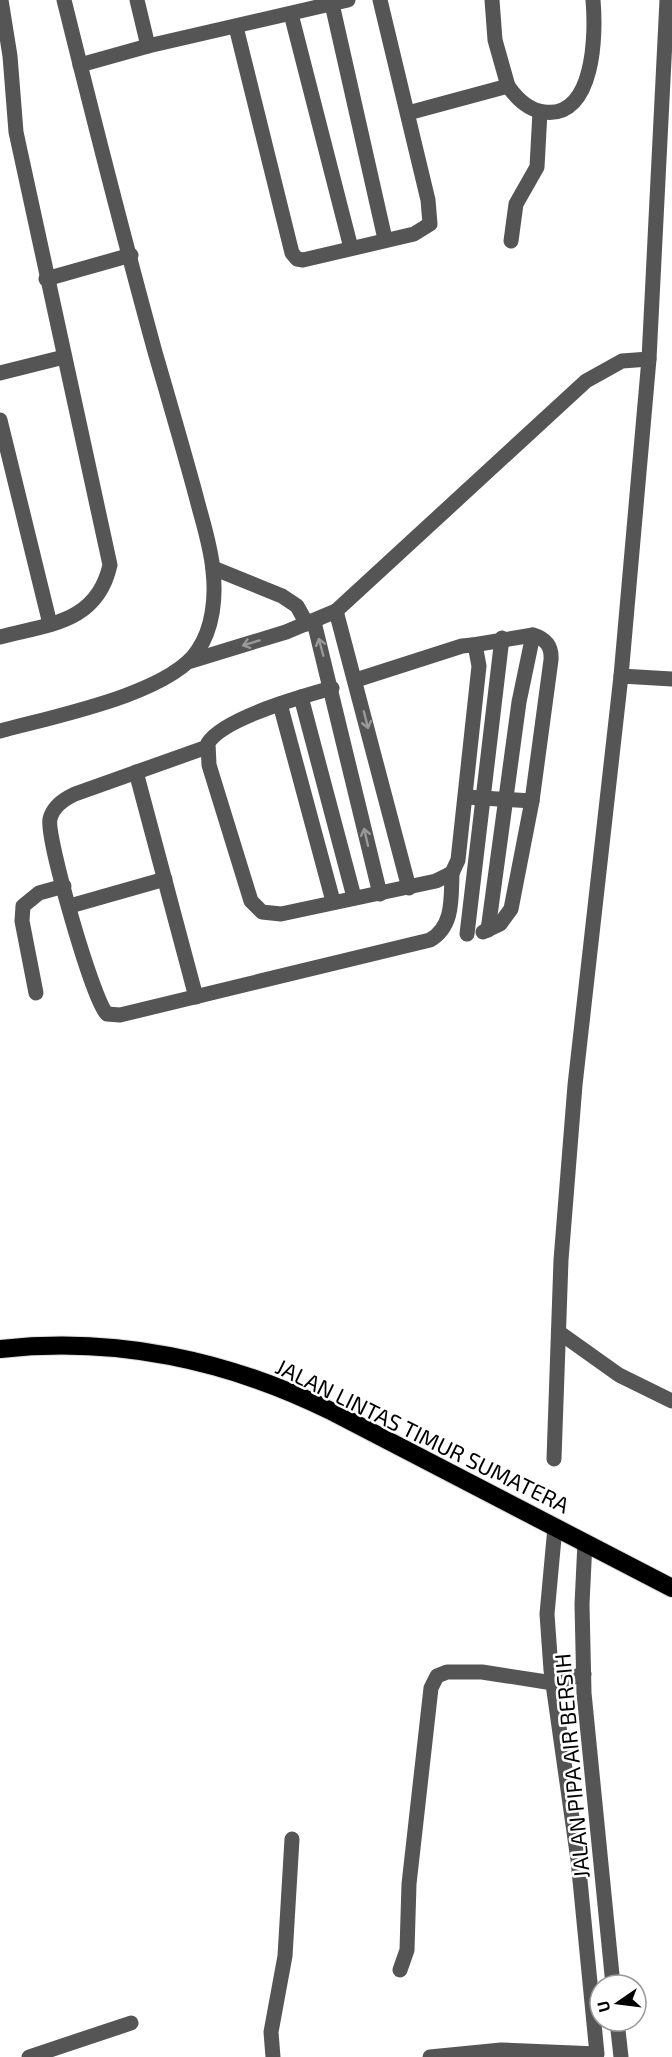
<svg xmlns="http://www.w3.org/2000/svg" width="672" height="2057" font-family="'Exo 2',sans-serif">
  <rect width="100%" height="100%" fill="#fff"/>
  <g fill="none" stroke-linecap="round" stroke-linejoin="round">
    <defs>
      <path id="highway" d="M 0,1349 C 115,1336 228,1360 331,1411 L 672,1588"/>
    </defs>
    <use href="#highway" stroke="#dbdbdb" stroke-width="20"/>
    <g stroke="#555" stroke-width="15">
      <path d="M 137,0 L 148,46"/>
      <path d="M 332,4 L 385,239"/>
      <path d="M 291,14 L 351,248"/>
      <path d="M 236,27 L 292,253 L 297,259 L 303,260 L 414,234 L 430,224 L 428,200 L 380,0"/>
      <path d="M 80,65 L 148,46 L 348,0"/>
      <path d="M 508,86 C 517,99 528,110 544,112 C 595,119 596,33 593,0"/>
      <path d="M 408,113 L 508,86 L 495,40 L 492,0"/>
      <path d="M 511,241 L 516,204 L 537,167 L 540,112"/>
      <path d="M 46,279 L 131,255"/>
      <path d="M 0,373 L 64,357"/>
      <path d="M 0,420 L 50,624"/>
      <path d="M 213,568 L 282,596 L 297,606 L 307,624"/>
      <path d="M 336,611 L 409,888"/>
      <path d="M 314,622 L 380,894"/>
      <path d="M 0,637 C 49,624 97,623 110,565 L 16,132 L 10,56 L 1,0"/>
      <path d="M 191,661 L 286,632 L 336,611 L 586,381 L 622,361 L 649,359"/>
      <path d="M 621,676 L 672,679"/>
      <path d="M 332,688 C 303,696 224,718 208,743 L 209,765 L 251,901 L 262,912 L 281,914 L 436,881 L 452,873 L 458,860 L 479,666 L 476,650 L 472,645 L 462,646 L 356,680"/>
      <path d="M 301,697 L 354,897"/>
      <path d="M 280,704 L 333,901"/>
      <path d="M 0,731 C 51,717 170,694 198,650 C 213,628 216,597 213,571 C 211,546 202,520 196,496 C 183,448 169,400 155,352 C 123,235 93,117 64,0"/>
      <path d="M 207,747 L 75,794 C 64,799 53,806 50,819 C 46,837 93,1001 107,1014 L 120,1015 L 430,940 C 454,926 451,898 452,873"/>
      <path d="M 136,772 L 196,997"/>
      <path d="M 466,797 L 532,801 L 551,660 C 552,646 546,639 533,635 L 473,645"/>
      <path d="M 70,906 L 165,879"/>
      <path d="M 488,930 L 519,702 L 533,635"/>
      <path d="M 483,932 L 500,924 L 511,909 L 532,801"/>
      <path d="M 467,934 L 502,638"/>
      <path d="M 36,993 L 22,921 L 23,906 L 39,893 L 64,886"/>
      <path d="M 560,1333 L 619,1375 L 672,1401"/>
      <path d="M 554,1459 L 561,1260 L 575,1085 L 621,676 L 649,359 L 667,0"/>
      <path d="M 585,1542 L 582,1604 L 584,1693 L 613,1985"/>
      <path d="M 400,1970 L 407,1950 L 409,1884 L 431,1688 L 437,1676 L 447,1672 L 482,1672 L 553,1683 L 584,1674"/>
      <path d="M 617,2021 L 621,2057"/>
      <path d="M 29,2057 L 131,2023"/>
      <path d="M 273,2057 L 271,2032 L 285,1956 L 292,1839"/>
      <path d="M 430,2057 L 501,2050 L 597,2054 L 578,1860 L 551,1670 L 547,1614 L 555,1527"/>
    </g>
    <use href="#highway" stroke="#000" stroke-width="18"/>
  </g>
  <defs><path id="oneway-shaft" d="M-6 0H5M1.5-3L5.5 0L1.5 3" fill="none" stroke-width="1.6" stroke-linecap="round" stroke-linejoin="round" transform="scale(1.5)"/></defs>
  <g stroke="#999">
    <use href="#oneway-shaft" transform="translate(251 643) rotate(163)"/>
    <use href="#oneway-shaft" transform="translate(321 647) rotate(-105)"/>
    <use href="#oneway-shaft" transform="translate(366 720) rotate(76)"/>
    <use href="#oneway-shaft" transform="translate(366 837) rotate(-103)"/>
  </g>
  <g text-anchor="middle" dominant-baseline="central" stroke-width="5" stroke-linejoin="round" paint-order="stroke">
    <g font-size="22" fill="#000" stroke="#fff">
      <text transform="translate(423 1435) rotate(26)">JALAN LINTAS TIMUR SUMATERA</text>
      <text transform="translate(571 1766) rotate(-95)">JALAN PIPA AIR BERSIH</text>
    </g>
  </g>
  <g transform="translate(618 2003) rotate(256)"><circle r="28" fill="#ffffff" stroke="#999999" stroke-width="1.5"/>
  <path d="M0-4.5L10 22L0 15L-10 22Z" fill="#000000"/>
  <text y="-9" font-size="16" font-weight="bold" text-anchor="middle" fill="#000000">U</text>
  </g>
</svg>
